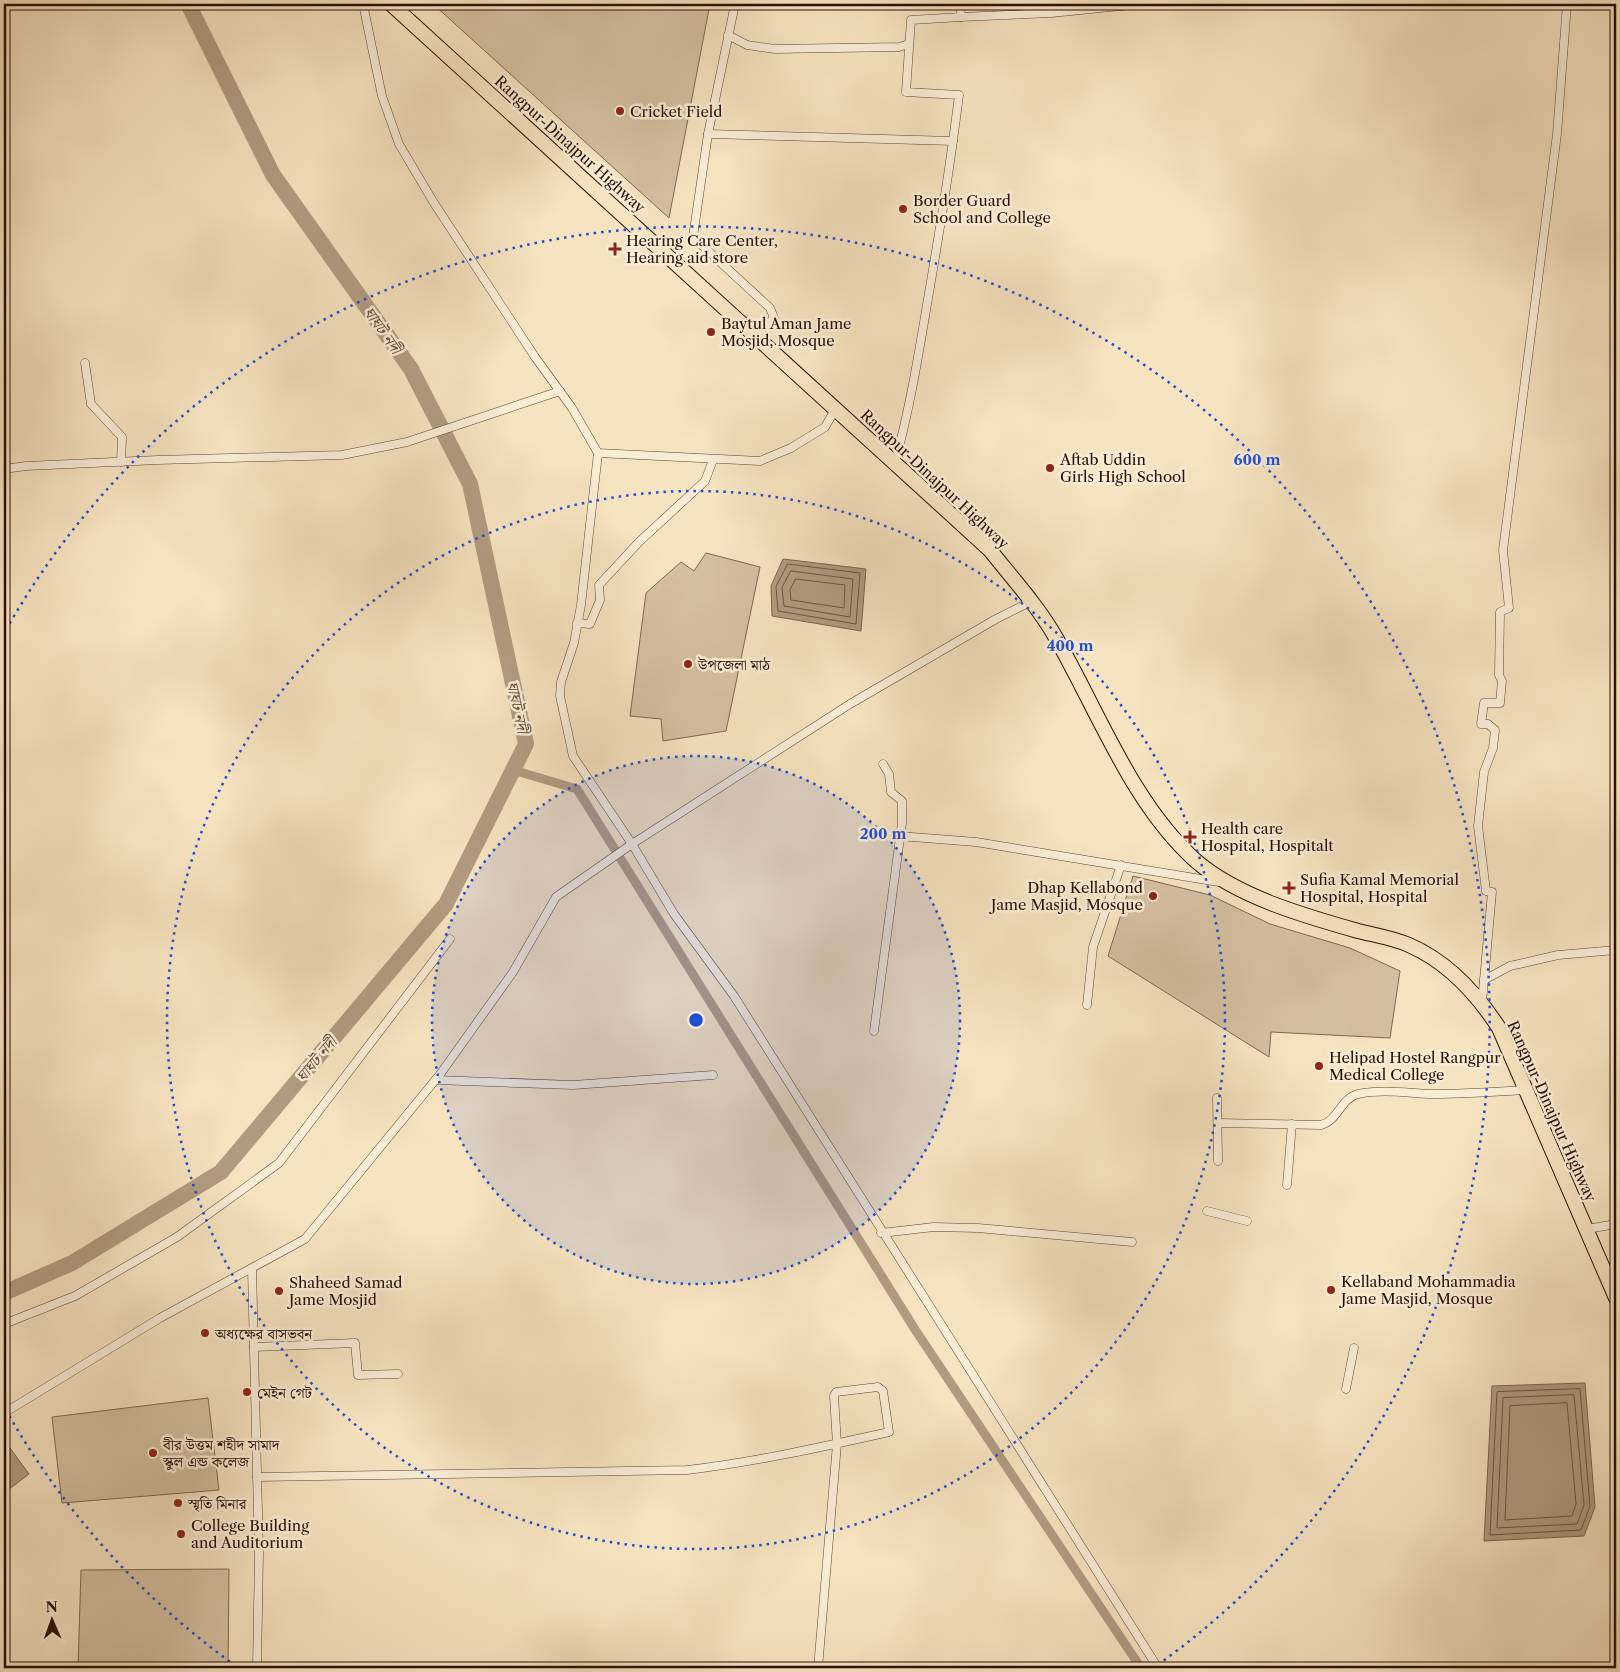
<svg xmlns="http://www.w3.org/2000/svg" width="1620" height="1672" font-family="'Libre Caslon Text','Noto Serif Bengali',serif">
  <rect width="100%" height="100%" fill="#f6e3c0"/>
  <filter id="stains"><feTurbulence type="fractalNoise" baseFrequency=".004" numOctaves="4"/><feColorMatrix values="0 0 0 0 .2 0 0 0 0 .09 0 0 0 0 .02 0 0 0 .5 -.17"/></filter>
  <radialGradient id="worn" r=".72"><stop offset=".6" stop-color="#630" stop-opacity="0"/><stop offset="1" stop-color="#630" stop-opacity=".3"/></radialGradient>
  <g fill="#d4bfa0" stroke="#806752">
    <path d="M 433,4 L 710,4 L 669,218 Z"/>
    <path d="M 706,553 L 760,567 L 726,731 L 663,741 L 661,719 L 630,716 L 646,593 L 681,562 L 694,571 Z"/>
    <path d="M 1133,876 L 1210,895 L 1270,924 L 1350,948 L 1400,971 L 1390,1038 L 1271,1032 L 1269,1057 L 1108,956 Z"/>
    <path d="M 208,1398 L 219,1490 L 62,1503 L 52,1417 Z"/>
    <path d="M 229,1569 L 228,1668 L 78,1668 L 81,1570 Z"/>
  </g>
  <g fill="#b19b80" stroke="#7c634e">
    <path d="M 783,559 L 866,569 L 861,631 L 772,616 L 771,586 Z"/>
    <path d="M 1585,1383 L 1595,1507 L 1584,1536 L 1484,1541 L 1492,1386 Z"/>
    <path d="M 10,1448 L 29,1474 L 4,1493 L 4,1453 Z"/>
  </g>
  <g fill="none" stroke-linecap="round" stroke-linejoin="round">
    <g stroke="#6e5542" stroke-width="1">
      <path d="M 788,564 L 860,573 L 856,624 L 778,611 L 776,587 Z"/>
      <path d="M 791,571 L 853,579 L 850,617 L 784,606 L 782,588 Z"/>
      <path d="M 796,579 L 845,585 L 844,608 L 791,600 L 790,590 Z"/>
      <path d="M 1580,1389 L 1590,1506 L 1581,1530 L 1490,1535 L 1497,1392 Z"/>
      <path d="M 1574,1395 L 1584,1505 L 1577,1524 L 1497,1528 L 1503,1398 Z"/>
      <path d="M 1567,1403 L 1576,1504 L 1572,1516 L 1505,1520 L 1510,1406 Z"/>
    </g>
    <path stroke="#b19b80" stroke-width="9" d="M 513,770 L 577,789 L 916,1331 L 1141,1668"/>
    <path stroke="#b19b80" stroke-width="16" d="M 4,1293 L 72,1263 L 221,1172 L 446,904 L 526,744 L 470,484 L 411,369 L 273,175 L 188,4"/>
    <defs>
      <g id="street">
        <path d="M 363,4 L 382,96 L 399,144 L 434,203 L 535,357 L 572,408 L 598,453 L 760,461 L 791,448 L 825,427 L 836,408"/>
        <path d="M 961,17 L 1051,13 L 1140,4"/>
        <path d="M 728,35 L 747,45 L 775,49 L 899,47 L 909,44"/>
        <path d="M 708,134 L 735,4"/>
        <path d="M 756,335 L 774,318 L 770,308 L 693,237 L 708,134 L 953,141"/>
        <path d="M 85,363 L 91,404 L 122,437 L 121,462"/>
        <path d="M 598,453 L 581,605 L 574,643 L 561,682 L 560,696 L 573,756 L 632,844 L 674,914 L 734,996 L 1158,1668"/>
        <path d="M 895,462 C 911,405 920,345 930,287 C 941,223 951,159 959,95 L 906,92 L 911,20 L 961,17 L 960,4"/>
        <path d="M 4,469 L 26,466 L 158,460 L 342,455 L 407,442 L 560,391"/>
        <path d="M 577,623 L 590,624 L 600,600 L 599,585 L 639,542 L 705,481 L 713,460"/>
        <path d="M 899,836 L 976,842 L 1219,882"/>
        <path d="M 1484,980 L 1510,966 L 1558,955 L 1616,950"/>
        <path d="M 1482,1002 L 1492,892 L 1486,891 L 1478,826 L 1484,772 L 1493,748 L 1495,730 L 1488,724 L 1481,724 L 1484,703 L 1500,703 L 1502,681 L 1499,675 L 1500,612 L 1509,608 L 1503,550 L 1557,134 L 1567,4"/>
        <path d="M 1087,1005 L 1093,947 L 1121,865"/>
        <path d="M 874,1031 L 902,823 L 902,801 L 891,792 L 889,774 L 883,764"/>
        <path d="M 436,1080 L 573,1085 L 713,1075"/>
        <path d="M 1217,1098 L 1218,1161"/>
        <path d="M 1218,1123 L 1321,1125 C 1338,1121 1340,1099 1358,1094 C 1381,1089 1408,1093 1431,1094 C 1462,1094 1493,1092 1524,1090"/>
        <path d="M 1287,1185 L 1292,1124"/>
        <path d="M 1207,1211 L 1247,1221"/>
        <path d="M 1587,1229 L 1616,1224"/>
        <path d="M 881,1233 L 934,1227 L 978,1228 L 1132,1242"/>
        <path d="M 252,1269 L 259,1553 L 257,1668"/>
        <path d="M 4,1324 L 75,1296 L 177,1237 L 279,1163 L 450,939"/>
        <path d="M 254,1347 L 355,1343 L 358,1375 L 398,1374"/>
        <path d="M 1346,1389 L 1354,1348"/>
        <path d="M 4,1413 L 160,1318 L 305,1239 L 441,1073 L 513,972 L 556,897 L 632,844 L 850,704 L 996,619 L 1030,602"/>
        <path d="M 257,1477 L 687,1470 C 755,1462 822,1447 889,1432 L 883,1391 L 878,1387 L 836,1392 L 834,1396 L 837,1444 L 818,1668"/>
      </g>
      <path id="highway" d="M 391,4 L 990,550 C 1012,578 1038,606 1056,638 C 1098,711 1132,804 1196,861 C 1238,897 1305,916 1358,931 C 1374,935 1393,938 1409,945 C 1448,962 1477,994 1499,1028 L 1616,1298"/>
    </defs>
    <use href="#street" stroke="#5e4432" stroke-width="9"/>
    <use href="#highway" stroke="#2c0f03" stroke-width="16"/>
    <use href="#street" stroke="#f9edd6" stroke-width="8"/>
    <use href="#highway" stroke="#f6e3c0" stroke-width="14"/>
  </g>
  <circle cx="696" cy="1020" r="264" fill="#1d4ed8" fill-opacity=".12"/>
  <g fill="none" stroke="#1d4ed8" stroke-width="2.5" stroke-dasharray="2.5 5">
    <circle cx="696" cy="1020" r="264"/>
    <circle cx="696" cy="1020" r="529"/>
    <path d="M236 1666A793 793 0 0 1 6 1410M6 630A793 793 0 1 1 1156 1666"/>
  </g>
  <g fill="#8f2418" stroke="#f9edd6" stroke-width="2">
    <circle cx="620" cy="111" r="5"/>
    <circle cx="903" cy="209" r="5"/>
    <path d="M612.5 241.5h5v5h5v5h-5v5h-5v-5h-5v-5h5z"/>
    <circle cx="711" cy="332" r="5"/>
    <circle cx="1050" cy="468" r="5"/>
    <circle cx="688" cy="664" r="5"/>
    <path d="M1187.5 829.5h5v5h5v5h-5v5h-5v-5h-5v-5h5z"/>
    <path d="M1286.5 880.5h5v5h5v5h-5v5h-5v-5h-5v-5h5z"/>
    <circle cx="1153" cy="896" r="5"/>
    <circle cx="1319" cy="1066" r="5"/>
    <circle cx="1331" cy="1290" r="5"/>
    <circle cx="279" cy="1291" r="5"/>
    <circle cx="205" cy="1333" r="5"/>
    <circle cx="247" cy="1392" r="5"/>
    <circle cx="153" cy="1453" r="5"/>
    <circle cx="178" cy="1503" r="5"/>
    <circle cx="181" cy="1534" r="5"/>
  </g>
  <g text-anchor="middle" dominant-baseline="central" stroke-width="5" stroke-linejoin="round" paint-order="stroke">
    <g font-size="15" fill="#2c0f03" stroke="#f9edd6" text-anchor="start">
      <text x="630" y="111">Cricket Field</text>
      <text x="913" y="200">Border Guard<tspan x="913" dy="17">School and College</tspan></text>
      <text x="626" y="240">Hearing Care Center,<tspan x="626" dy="17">Hearing aid store</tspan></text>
      <text x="721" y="323">Baytul Aman Jame<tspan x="721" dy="17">Mosjid, Mosque</tspan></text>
      <text x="1060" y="459">Aftab Uddin<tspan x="1060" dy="17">Girls High School</tspan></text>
      <text x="698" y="664">উপজেলা মাঠ</text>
      <text x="1201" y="828">Health care<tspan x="1201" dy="17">Hospital, Hospitalt</tspan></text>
      <text x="1300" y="879">Sufia Kamal Memorial<tspan x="1300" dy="17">Hospital, Hospital</tspan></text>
      <text x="1143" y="887" text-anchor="end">Dhap Kellabond<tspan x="1143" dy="17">Jame Masjid, Mosque</tspan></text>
      <text x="1329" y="1057">Helipad Hostel Rangpur<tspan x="1329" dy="17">Medical College</tspan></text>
      <text x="1341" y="1281">Kellaband Mohammadia<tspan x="1341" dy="17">Jame Masjid, Mosque</tspan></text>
      <text x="289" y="1282">Shaheed Samad<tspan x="289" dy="17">Jame Mosjid</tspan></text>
      <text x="215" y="1333">অধ্যক্ষের বাসভবন</text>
      <text x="257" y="1392">মেইন গেট</text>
      <text x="163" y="1444">বীর উত্তম শহীদ সামাদ<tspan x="163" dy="17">স্কুল এন্ড কলেজ</tspan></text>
      <text x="188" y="1503">স্মৃতি মিনার</text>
      <text x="191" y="1525">College Building<tspan x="191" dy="17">and Auditorium</tspan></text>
    </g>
    <g font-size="15" fill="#2c0f03" stroke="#f9edd6">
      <text transform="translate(570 144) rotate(42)">Rangpur-Dinajpur Highway</text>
      <text transform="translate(935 479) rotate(43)">Rangpur-Dinajpur Highway</text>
      <text transform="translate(1552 1111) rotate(66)">Rangpur-Dinajpur Highway</text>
    </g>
    <g font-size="16" font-style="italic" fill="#684e3b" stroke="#f9edd6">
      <text transform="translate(383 330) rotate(55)">ঘাঘট নদী</text>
      <text transform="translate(518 707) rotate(78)">ঘাঘট নদী</text>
      <text transform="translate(316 1059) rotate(-50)">ঘাঘট নদী</text>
    </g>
  </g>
  <circle cx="696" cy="1020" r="8" fill="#1d4ed8" stroke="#f9edd6" stroke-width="2.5"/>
  <g font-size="15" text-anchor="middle" font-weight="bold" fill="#1d4ed8" stroke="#f9edd6" stroke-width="5" stroke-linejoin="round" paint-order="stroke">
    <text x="1257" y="465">600 m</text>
    <text x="1070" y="651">400 m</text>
    <text x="883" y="839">200 m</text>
  </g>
  <rect width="1620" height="1672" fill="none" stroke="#f6e3c0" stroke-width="20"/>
  <rect x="5" y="5" width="1610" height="1662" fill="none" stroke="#2c0f03" stroke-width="2.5"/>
  <rect x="10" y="10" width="1600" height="1652" fill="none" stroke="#2c0f03"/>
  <g transform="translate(52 1620) rotate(358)" stroke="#f9edd6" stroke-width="4" paint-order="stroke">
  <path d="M0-4L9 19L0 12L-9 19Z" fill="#2c0f03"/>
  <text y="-8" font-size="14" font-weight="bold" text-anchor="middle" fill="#2c0f03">N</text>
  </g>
  <rect width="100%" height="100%" filter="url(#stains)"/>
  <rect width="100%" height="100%" fill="url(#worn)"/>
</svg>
